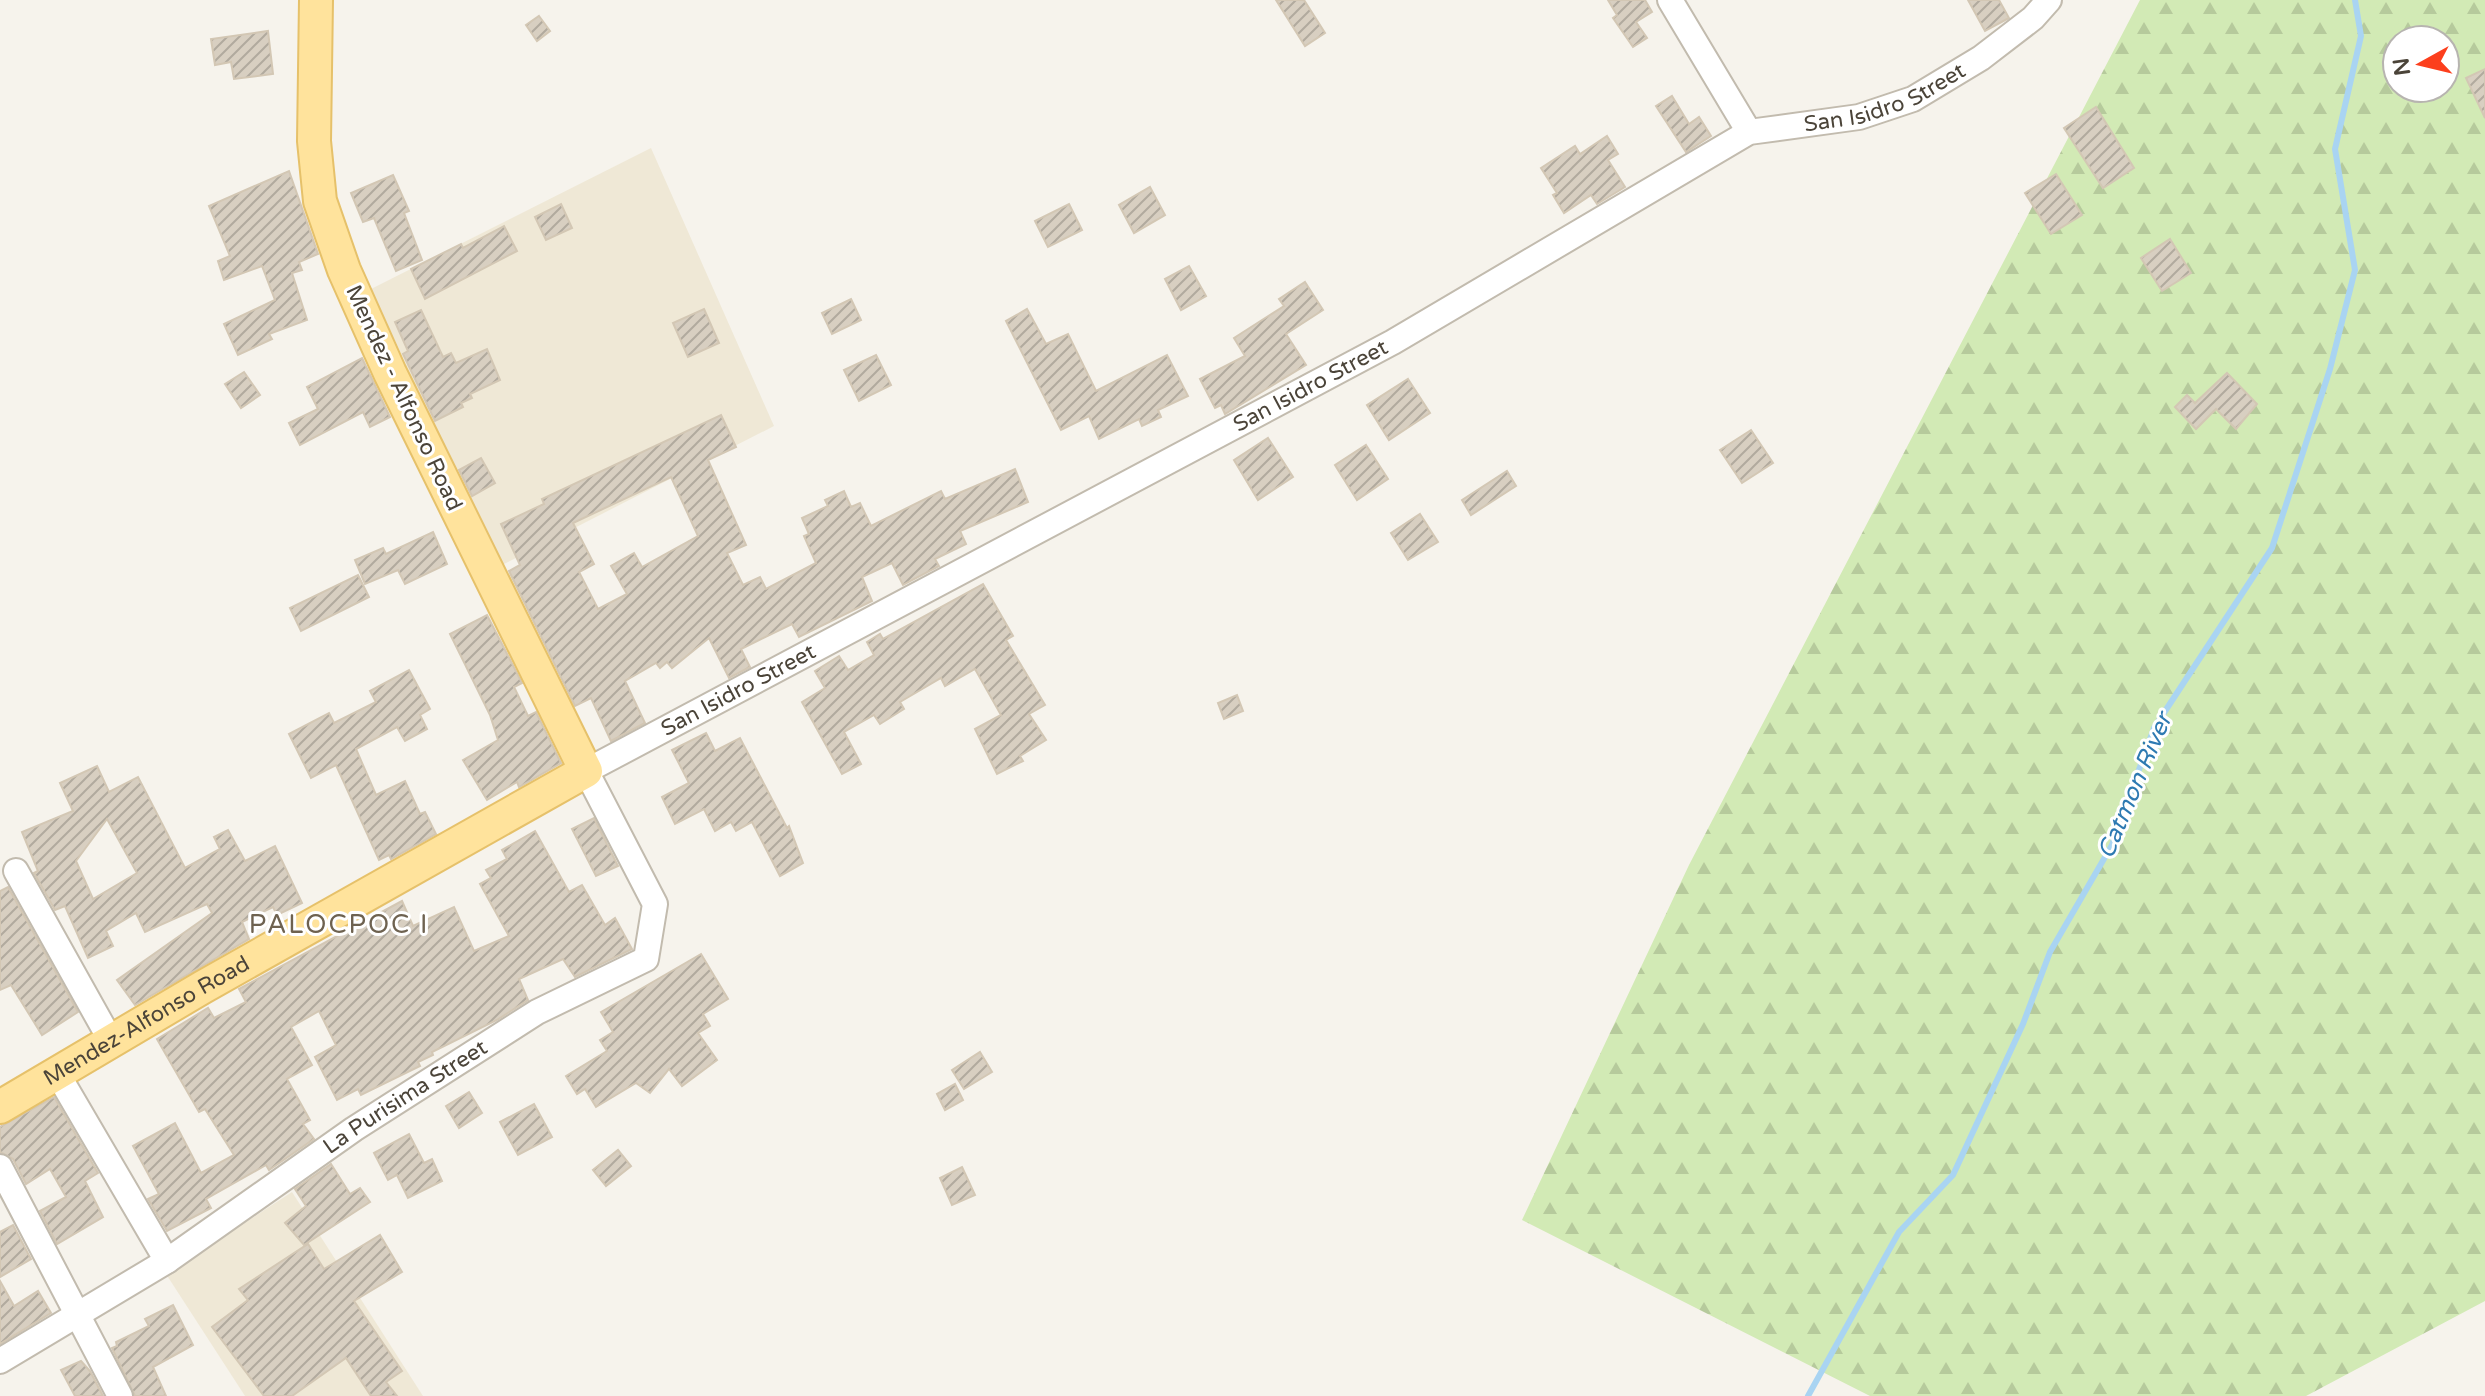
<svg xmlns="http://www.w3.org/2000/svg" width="2485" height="1396" font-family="'Varela Round',sans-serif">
  <defs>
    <pattern id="forest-firs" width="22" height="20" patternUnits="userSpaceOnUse" patternTransform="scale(2)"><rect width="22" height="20" fill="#d2eab5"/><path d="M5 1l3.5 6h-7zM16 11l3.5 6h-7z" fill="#b6ca9c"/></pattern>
    <pattern id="building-hatch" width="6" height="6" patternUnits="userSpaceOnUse" patternTransform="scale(2)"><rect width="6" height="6" fill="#d8cfc1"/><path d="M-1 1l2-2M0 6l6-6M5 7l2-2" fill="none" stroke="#b1aa9e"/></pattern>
  </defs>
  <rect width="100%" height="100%" fill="#f6f3ec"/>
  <g fill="#efe8d6">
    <path d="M 651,148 L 774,426 L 500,566 L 371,289 Z"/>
    <path d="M 292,1192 L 423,1396 L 245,1396 L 166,1274 Z"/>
  </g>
  <path fill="url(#forest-firs)" fill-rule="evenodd" d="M 2140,0 L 2485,0 L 2485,1301 L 2306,1396 L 1870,1396 L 1522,1220 L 1689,865 ZM 2397,40 L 2445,40 L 2445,88 L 2397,88 Z"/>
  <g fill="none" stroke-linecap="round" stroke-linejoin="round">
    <path stroke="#a9d4f2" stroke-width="6" d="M 1808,1396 L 1899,1232 L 1953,1175 L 2023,1024 L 2050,952 L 2112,845 L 2154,728 L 2272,548 L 2330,369 L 2355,270 L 2335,149 L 2361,36 L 2355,0"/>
  </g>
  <g fill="url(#building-hatch)" stroke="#d3c7b4" stroke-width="2" fill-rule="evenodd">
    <path d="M 1276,0 L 1304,0 L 1325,33 L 1305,46 Z"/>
    <path d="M 1608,0 L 1645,0 L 1652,12 L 1636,22 L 1647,38 L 1633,47 L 1613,18 L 1617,15 Z"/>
    <path d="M 1968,0 L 1999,0 L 2009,18 L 1985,31 Z"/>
    <path d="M 539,16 L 550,31 L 537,41 L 526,25 Z"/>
    <path d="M 268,31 L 273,74 L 234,79 L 231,62 L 215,65 L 211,39 Z"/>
    <path d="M 2485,69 L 2485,118 L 2466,78 Z"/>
    <path d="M 1672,96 L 1689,124 L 1699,117 L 1711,136 L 1686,152 L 1656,106 Z"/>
    <path d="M 2096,107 L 2134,168 L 2103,188 L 2064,128 Z"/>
    <path d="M 1607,136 L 1618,154 L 1608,160 L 1625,187 L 1597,204 L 1591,195 L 1564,213 L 1553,195 L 1557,193 L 1541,168 L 1575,146 L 1580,154 Z"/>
    <path d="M 289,171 L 318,254 L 299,262 L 302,270 L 292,273 L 307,320 L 269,334 L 272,339 L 238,355 L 224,324 L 275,300 L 262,266 L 224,280 L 218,261 L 230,256 L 209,206 Z"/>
    <path d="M 2056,174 L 2082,215 L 2051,234 L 2025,193 Z"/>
    <path d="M 393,175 L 409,211 L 404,213 L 422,260 L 396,271 L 374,218 L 363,222 L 351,193 Z"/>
    <path d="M 1150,187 L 1165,215 L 1134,233 L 1119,205 Z"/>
    <path d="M 561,204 L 572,228 L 546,240 L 535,217 Z"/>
    <path d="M 1069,204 L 1082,230 L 1048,247 L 1035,221 Z"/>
    <path d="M 504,226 L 517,251 L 425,299 L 411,269 L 461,244 L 463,248 Z"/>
    <path d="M 2170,239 L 2191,273 L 2162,291 L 2141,258 Z"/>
    <path d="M 1189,266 L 1206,296 L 1181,310 L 1165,279 Z"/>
    <path d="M 1305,282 L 1323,310 L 1286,334 L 1306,365 L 1225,414 L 1221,405 L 1215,408 L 1200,379 L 1245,356 L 1234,338 L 1284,306 L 1279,299 Z"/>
    <path d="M 851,299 L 861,320 L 832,334 L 822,313 Z"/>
    <path d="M 704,309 L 719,343 L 688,357 L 673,323 Z"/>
    <path d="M 1027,309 L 1046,344 L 1068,334 L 1096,391 L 1167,355 L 1188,396 L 1158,410 L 1161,417 L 1142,426 L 1139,419 L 1099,439 L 1089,416 L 1061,430 L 1006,321 Z"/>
    <path d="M 421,310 L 443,357 L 451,353 L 456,363 L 487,349 L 500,380 L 470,394 L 472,398 L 461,403 L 463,407 L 435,421 L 403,354 L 408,351 L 395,322 Z"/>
    <path d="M 876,355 L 891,385 L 859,401 L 844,370 Z"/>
    <path d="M 362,358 L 390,417 L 370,427 L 363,412 L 300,445 L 289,423 L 318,409 L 307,387 Z"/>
    <path d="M 244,372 L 260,395 L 241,408 L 225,384 Z"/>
    <path d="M 2227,373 L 2257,404 L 2236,429 L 2216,409 L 2196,429 L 2175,407 L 2187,395 L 2195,403 Z"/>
    <path d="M 1408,379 L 1430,413 L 1389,440 L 1367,405 Z"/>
    <path d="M 721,415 L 736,447 L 708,460 L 746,545 L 727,553 L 743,585 L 760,577 L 766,589 L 816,563 L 804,536 L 809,534 L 802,518 L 828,506 L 825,500 L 844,491 L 851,507 L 860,503 L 871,526 L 941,491 L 945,499 L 1015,469 L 1028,502 L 960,531 L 966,544 L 935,559 L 939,566 L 903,585 L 892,563 L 862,577 L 872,601 L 799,637 L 792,624 L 741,649 L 750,667 L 729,678 L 709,638 L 672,668 L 667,662 L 660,668 L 656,663 L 625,681 L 645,723 L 611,741 L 591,698 L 575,706 L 509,571 L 520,565 L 501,524 L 544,504 L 542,499 ZM 671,477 L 698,536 L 642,567 L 634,553 L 611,566 L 627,594 L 598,609 L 579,572 L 594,564 L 573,523 Z"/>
    <path d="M 1751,430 L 1773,463 L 1742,483 L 1720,450 Z"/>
    <path d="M 1268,438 L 1293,477 L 1258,500 L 1234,460 Z"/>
    <path d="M 1366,445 L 1388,479 L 1357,500 L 1335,465 Z"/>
    <path d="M 481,458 L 495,483 L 472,496 L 459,470 Z"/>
    <path d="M 1507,471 L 1516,486 L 1471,515 L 1462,500 Z"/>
    <path d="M 1420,514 L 1438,542 L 1408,560 L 1391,533 Z"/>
    <path d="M 433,532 L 447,564 L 405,584 L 398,570 L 365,584 L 355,560 L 383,548 L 386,554 Z"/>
    <path d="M 358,575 L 369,597 L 301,631 L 290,608 Z"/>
    <path d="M 983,584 L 1013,636 L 1006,640 L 1045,705 L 1029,714 L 1046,740 L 1020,756 L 1023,761 L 997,774 L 975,729 L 1001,715 L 975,669 L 945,686 L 941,678 L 900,702 L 904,709 L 880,724 L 874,715 L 844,732 L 861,764 L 842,774 L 802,702 L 825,688 L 815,671 L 839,656 L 848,670 L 874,655 L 867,642 L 880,634 L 883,639 Z"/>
    <path d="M 487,615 L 522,683 L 514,687 L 528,716 L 536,712 L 561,763 L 519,787 L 517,782 L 487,800 L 463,760 L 498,740 L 490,715 L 450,634 Z"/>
    <path d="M 409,670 L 430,709 L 420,715 L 427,729 L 405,741 L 397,727 L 356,749 L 376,795 L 405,781 L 420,814 L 425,812 L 436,834 L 391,859 L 389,855 L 379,860 L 336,765 L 311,778 L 289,734 L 329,713 L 334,723 L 376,702 L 370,691 Z"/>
    <path d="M 1237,695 L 1243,711 L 1224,719 L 1218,703 Z"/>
    <path d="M 706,733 L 715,751 L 740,738 L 787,828 L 789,826 L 803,863 L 780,876 L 752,822 L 736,831 L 731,822 L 715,831 L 704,809 L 675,824 L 662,797 L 689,783 L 672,750 Z"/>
    <path d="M 97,766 L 109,792 L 138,777 L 185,868 L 220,849 L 214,837 L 228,830 L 245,861 L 275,846 L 302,903 L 277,915 L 273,907 L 242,922 L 249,939 L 135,1005 L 117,980 L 212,913 L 207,904 L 145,932 L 136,913 L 106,931 L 113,946 L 88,958 L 65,906 L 55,910 L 34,873 L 38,871 L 22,832 L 73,811 L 60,783 ZM 107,819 L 137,873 L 93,899 L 76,861 Z"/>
    <path d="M 594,818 L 618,866 L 596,876 L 572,829 Z"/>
    <path d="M 535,831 L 569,892 L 582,885 L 605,925 L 615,918 L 632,949 L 575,977 L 563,959 L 519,979 L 528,1000 L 497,1020 L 432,1052 L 433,1055 L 418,1062 L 420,1066 L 361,1095 L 358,1089 L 337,1100 L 315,1057 L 336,1045 L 319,1011 L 291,1027 L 312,1065 L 287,1079 L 310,1120 L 303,1124 L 314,1139 L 269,1170 L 266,1165 L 206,1199 L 211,1208 L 167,1231 L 148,1199 L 159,1194 L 133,1146 L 175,1123 L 201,1173 L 234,1155 L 205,1109 L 199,1112 L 157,1039 L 208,1008 L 214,1018 L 246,1002 L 239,989 L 402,901 L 413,926 L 454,907 L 474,951 L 509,936 L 480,884 L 491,878 L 486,870 L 507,859 L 502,850 Z"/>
    <path d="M 8,887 L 78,1012 L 42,1035 L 11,985 L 0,990 L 0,891 Z"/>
    <path d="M 701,954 L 728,999 L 703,1014 L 710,1026 L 698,1033 L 717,1060 L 682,1086 L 669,1069 L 650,1093 L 636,1083 L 596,1107 L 585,1089 L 577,1094 L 566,1076 L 607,1051 L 600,1040 L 613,1032 L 601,1012 Z"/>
    <path d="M 980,1052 L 992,1072 L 964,1089 L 952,1070 Z"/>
    <path d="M 955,1084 L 963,1100 L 945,1110 L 937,1094 Z"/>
    <path d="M 469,1092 L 482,1113 L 459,1128 L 446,1106 Z"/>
    <path d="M 54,1097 L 98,1173 L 85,1181 L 103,1217 L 57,1244 L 40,1211 L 66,1197 L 50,1169 L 26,1184 L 13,1159 L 0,1152 L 0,1127 Z"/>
    <path d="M 534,1104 L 552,1137 L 518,1155 L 500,1122 Z"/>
    <path d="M 409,1134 L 424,1163 L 432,1159 L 442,1181 L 408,1198 L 397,1175 L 388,1180 L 374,1153 Z"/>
    <path d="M 618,1150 L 631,1166 L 606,1186 L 593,1170 Z"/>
    <path d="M 331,1164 L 350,1194 L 360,1188 L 370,1202 L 304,1245 L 285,1223 L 306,1206 L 295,1189 Z"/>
    <path d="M 962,1167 L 975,1195 L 952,1205 L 940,1178 Z"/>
    <path d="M 13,1225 L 31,1259 L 0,1277 L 0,1232 Z"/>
    <path d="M 380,1235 L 402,1272 L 354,1301 L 402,1371 L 386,1382 L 397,1396 L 371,1396 L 346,1358 L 292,1396 L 264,1396 L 212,1327 L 248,1300 L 239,1289 L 308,1244 L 324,1269 Z"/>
    <path d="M 0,1281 L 14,1306 L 38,1291 L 51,1313 L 0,1344 Z"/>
    <path d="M 173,1305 L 193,1345 L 153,1367 L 166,1396 L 135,1396 L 112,1348 L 117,1346 L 116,1342 L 149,1326 L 145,1319 Z"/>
    <path d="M 81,1361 L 90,1371 L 103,1396 L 75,1396 L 61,1370 Z"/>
  </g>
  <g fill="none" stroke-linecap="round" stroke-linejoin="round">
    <defs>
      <g id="minor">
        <path d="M 1670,0 L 1749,132"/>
        <path d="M 16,871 L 111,1041"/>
        <path d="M 57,1073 L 167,1261"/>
        <path d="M 0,1167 L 120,1396"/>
        <path id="s1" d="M 0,1361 L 167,1261 L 354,1129 L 537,1012 L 646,959 L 655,904 L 586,771 L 1393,342 L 1749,132 L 1859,117 L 1913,99 L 1981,58 L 2033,18 L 2049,0"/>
      </g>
      <g id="major">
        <path id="s2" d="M 0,1107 L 203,987 L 586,771 L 390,373 L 344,270 L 320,201 L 314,141 L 316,0"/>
      </g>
    </defs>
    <use href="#minor" stroke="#c2bbae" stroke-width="28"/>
    <use href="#major" stroke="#e6c16a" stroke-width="36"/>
    <use href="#minor" stroke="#fff" stroke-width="24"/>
    <use href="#major" stroke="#ffe39c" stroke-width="32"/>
  </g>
  <g text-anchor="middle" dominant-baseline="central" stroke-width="6" stroke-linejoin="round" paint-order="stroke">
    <g font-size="22" fill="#4b4439" stroke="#fff">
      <text stroke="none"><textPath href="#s1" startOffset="2436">San Isidro Street</textPath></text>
      <text stroke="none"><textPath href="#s1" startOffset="1788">San Isidro Street</textPath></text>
      <text transform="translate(404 398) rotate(65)">Mendez - Alfonso Road</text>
      <text stroke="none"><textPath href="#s1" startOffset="1140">San Isidro Street</textPath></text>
      <text stroke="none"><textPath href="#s2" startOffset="170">Mendez-Alfonso Road</textPath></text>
      <text stroke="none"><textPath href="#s1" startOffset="484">La Purisima Street</textPath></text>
    </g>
    <g font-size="24" font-style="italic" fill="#2e7ab2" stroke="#fff">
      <text transform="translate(2135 786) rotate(-67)">Catmon River</text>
    </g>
    <g font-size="26" letter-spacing="2" fill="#6e6250" stroke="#fff">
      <text x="339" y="924">PALOCPOC I</text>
    </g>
  </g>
  <g transform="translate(2421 64) rotate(262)"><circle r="38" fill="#ffffff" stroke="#b7b4b0" stroke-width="2"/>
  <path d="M0-6L14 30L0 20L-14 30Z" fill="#fc3f1d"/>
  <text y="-12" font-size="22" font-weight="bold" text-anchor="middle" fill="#4b4439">N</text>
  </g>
</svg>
